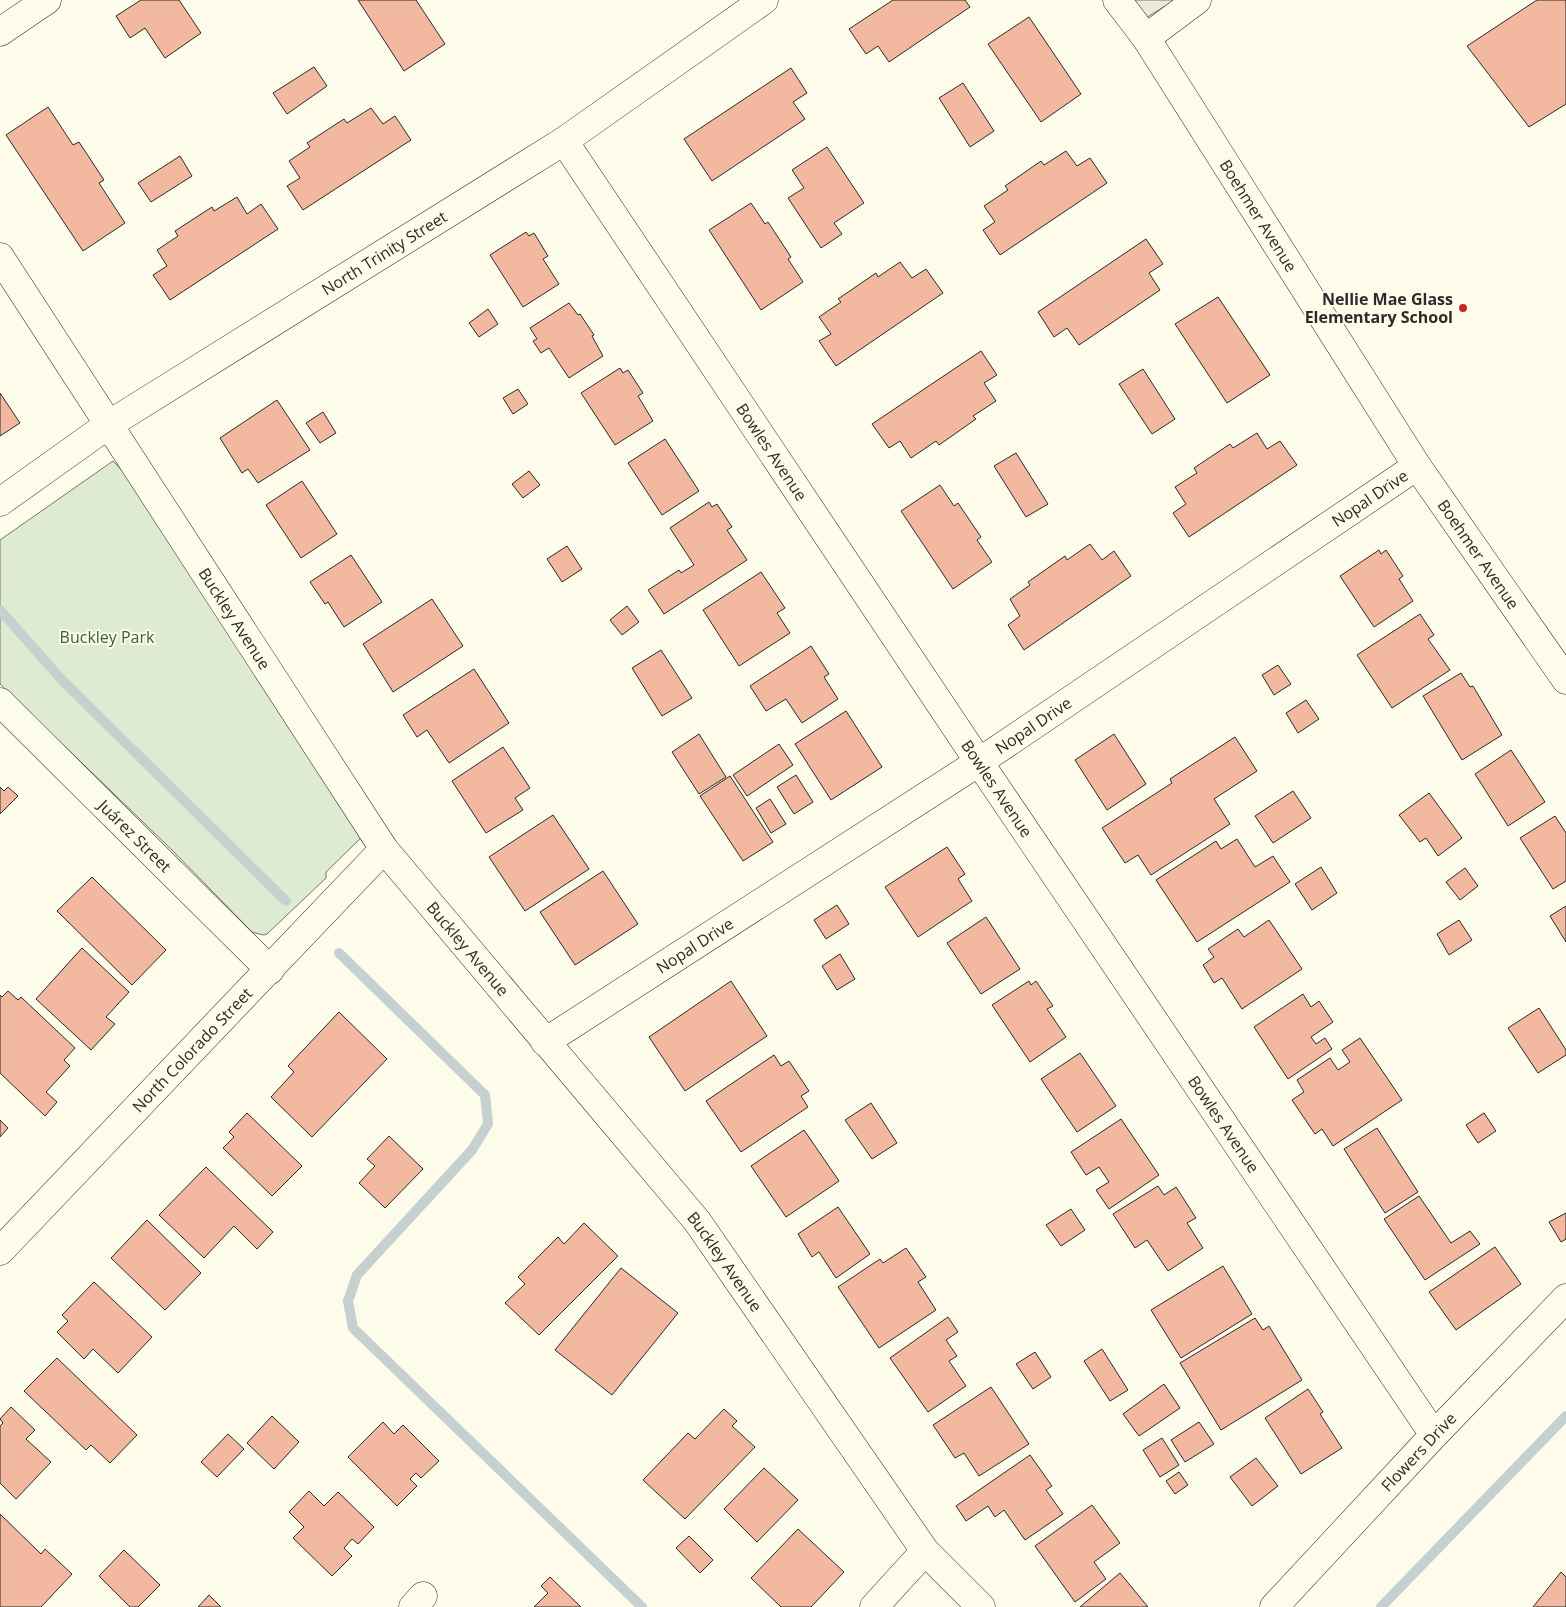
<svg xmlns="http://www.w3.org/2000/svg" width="1566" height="1607" font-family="'Open Sans',sans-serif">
  <rect width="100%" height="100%" fill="#fdfbea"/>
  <path fill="#deebd1" stroke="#74746e" d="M 113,461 L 129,478 L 365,834 L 326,872 L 326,878 L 267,934 L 263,935 L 252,932 L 170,848 L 0,684 L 0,540 Z"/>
  <path fill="#eceadb" stroke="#74746e" d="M 1121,0 L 1175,0 L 1136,24 Z"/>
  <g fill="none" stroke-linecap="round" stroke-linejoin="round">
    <g stroke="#c7d0d0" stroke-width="10">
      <path d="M 0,610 L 62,680 L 286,901"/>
      <path d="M 339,953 L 485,1095 L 488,1124 L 472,1150 L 357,1275 L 348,1301 L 353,1328 L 642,1607"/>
      <path d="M 1381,1607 L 1566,1416"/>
    </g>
  </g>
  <g fill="#f2b8a0" stroke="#2b2b2b">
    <path d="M 141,0 L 179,0 L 201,33 L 165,58 L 145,28 L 130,38 L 116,16 Z"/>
    <path d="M 358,0 L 416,0 L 445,44 L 404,71 Z"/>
    <path d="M 893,0 L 965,0 L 970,7 L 889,62 L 878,46 L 866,54 L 849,29 Z"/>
    <path d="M 1537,0 L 1566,0 L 1566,104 L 1529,127 L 1467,46 Z"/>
    <path d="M 1029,17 L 1081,94 L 1041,122 L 988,44 Z"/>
    <path d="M 314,67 L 327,86 L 287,114 L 273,93 Z"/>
    <path d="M 791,68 L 807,93 L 793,102 L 805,119 L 712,181 L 684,139 Z"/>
    <path d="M 963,83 L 994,131 L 970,147 L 939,98 Z"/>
    <path d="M 48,107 L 73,145 L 79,142 L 104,180 L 99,183 L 125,223 L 83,251 L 6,135 Z"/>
    <path d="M 371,108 L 383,124 L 395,116 L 411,140 L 303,210 L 287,186 L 300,178 L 289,161 L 310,147 L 307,143 L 344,119 L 347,123 Z"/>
    <path d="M 827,147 L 864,203 L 834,223 L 842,234 L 821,248 L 788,198 L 804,188 L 792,170 Z"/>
    <path d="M 1066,151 L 1077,166 L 1090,158 L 1107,183 L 1000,255 L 983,230 L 995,222 L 984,206 L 1008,190 L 1005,186 L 1041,161 L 1044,165 Z"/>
    <path d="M 180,156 L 192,176 L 151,202 L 138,183 Z"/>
    <path d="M 237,197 L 247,214 L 261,204 L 278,229 L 170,300 L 153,275 L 167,266 L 157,250 L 178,236 L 175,231 L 212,207 L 214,211 Z"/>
    <path d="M 751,203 L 765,224 L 768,222 L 791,257 L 788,259 L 803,282 L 761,310 L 709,230 Z"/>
    <path d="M 526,232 L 529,236 L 534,233 L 548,256 L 543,259 L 559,284 L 523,307 L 490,255 Z"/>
    <path d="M 1146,239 L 1163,264 L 1149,273 L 1160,290 L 1079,345 L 1067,328 L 1054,337 L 1038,312 Z"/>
    <path d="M 900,262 L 912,278 L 926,269 L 943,293 L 836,366 L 819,341 L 831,334 L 819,317 L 841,302 L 838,299 L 876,273 L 878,277 Z"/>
    <path d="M 1218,297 L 1270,375 L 1227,403 L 1175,324 Z"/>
    <path d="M 569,303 L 578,315 L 580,314 L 594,335 L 592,336 L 603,356 L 569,378 L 549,348 L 541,353 L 533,341 L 537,339 L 530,328 Z"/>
    <path d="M 488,309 L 498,324 L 479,337 L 469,323 Z"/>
    <path d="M 981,351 L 997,375 L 984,383 L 996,401 L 973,416 L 976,419 L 939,445 L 936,441 L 911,458 L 900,441 L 889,448 L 872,424 Z"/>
    <path d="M 620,368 L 623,373 L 628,370 L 643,393 L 638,396 L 653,421 L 615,445 L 581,393 Z"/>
    <path d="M 1143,369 L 1175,419 L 1152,434 L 1119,384 Z"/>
    <path d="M 518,389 L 528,404 L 513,414 L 503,398 Z"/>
    <path d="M 0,393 L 20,423 L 0,436 Z"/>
    <path d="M 277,400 L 310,450 L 258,483 L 248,469 L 242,473 L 220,438 Z"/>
    <path d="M 323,412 L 336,433 L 320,443 L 306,423 Z"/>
    <path d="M 1257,433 L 1267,449 L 1280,441 L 1297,465 L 1189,537 L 1173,513 L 1186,504 L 1175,487 L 1197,473 L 1194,468 L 1230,444 L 1233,448 Z"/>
    <path d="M 665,439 L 699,491 L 662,515 L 628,463 Z"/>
    <path d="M 1016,453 L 1048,504 L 1026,517 L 994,466 Z"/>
    <path d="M 529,471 L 540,485 L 523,498 L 512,484 Z"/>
    <path d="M 302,481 L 337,534 L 301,558 L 266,505 Z"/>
    <path d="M 940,485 L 954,506 L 958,503 L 981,537 L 977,540 L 992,562 L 953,589 L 901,511 Z"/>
    <path d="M 709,502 L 712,507 L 717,504 L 732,527 L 727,530 L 747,560 L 664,614 L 648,590 L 679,570 L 681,573 L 694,565 L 670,528 Z"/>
    <path d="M 1090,544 L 1102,560 L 1114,551 L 1131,576 L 1024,650 L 1008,625 L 1020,616 L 1010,599 L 1030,585 L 1028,582 L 1065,556 L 1067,560 Z"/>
    <path d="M 567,546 L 582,569 L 562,582 L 547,559 Z"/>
    <path d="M 1379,550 L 1381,554 L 1386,550 L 1403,576 L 1399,579 L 1413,601 L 1374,627 L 1340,576 Z"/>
    <path d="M 351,555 L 382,602 L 344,627 L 328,602 L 325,604 L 310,582 Z"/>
    <path d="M 761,572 L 785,608 L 777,613 L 790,633 L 739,666 L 703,610 Z"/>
    <path d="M 432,599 L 463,646 L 393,692 L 363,644 Z"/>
    <path d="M 627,606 L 639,622 L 622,635 L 610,620 Z"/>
    <path d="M 1420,614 L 1434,635 L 1428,639 L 1450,670 L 1392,708 L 1357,655 Z"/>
    <path d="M 811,646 L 829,674 L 824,677 L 838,699 L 802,723 L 786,699 L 766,711 L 750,686 Z"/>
    <path d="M 661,650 L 692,698 L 662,716 L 632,668 Z"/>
    <path d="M 1278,665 L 1291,684 L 1274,695 L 1262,675 Z"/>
    <path d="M 474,669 L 509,723 L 449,763 L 427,730 L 417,737 L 403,715 Z"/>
    <path d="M 1461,673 L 1470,687 L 1473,686 L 1502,735 L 1462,760 L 1423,696 Z"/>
    <path d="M 1306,700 L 1319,719 L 1298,733 L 1286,713 Z"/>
    <path d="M 846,711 L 882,767 L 831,800 L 795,744 Z"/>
    <path d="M 699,734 L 726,777 L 699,794 L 672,752 Z"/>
    <path d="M 1114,734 L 1146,784 L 1107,810 L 1075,760 Z"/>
    <path d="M 1235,737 L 1257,771 L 1214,799 L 1230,824 L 1151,875 L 1138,855 L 1125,863 L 1102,828 L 1172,783 L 1170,779 Z"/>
    <path d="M 779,744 L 793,765 L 747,796 L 733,775 Z"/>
    <path d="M 503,747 L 530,788 L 515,798 L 523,810 L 486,833 L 452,781 Z"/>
    <path d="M 1511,750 L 1545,802 L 1508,826 L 1475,774 Z"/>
    <path d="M 796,775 L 813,802 L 794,814 L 777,787 Z"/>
    <path d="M 730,776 L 773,842 L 743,861 L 700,796 Z"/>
    <path d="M 0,787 L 4,791 L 8,787 L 18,796 L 0,814 Z"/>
    <path d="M 1293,791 L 1311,818 L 1273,843 L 1255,816 Z"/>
    <path d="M 1429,793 L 1462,838 L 1438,856 L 1426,838 L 1420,842 L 1399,815 Z"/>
    <path d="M 770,799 L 786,824 L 771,833 L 756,808 Z"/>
    <path d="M 553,815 L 589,869 L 525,911 L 489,857 Z"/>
    <path d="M 1555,816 L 1566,833 L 1566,881 L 1553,889 L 1520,838 Z"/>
    <path d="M 1237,839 L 1255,867 L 1273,856 L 1290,882 L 1197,942 L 1156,880 L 1216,841 L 1221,849 Z"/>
    <path d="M 947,847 L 965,874 L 958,879 L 972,901 L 918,937 L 885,887 Z"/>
    <path d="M 1321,867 L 1337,893 L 1312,910 L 1295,884 Z"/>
    <path d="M 1465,868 L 1478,886 L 1460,900 L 1446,882 Z"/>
    <path d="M 603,871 L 638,924 L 575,965 L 540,912 Z"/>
    <path d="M 92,877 L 166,950 L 132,985 L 57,911 Z"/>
    <path d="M 837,905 L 849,924 L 826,939 L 814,920 Z"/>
    <path d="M 1566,906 L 1566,942 L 1550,916 Z"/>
    <path d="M 986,917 L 1020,969 L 981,994 L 947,943 Z"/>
    <path d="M 1269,920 L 1302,969 L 1242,1009 L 1222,978 L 1214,983 L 1203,965 L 1214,957 L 1208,949 L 1238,929 L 1244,937 Z"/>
    <path d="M 1459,920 L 1472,940 L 1449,955 L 1437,934 Z"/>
    <path d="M 82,948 L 129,992 L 106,1017 L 115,1024 L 91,1050 L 36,999 Z"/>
    <path d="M 840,954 L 855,979 L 837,990 L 822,966 Z"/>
    <path d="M 731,981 L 767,1036 L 685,1091 L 649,1037 Z"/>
    <path d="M 1029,981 L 1031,985 L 1036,981 L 1053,1006 L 1047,1009 L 1066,1037 L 1030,1062 L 992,1005 Z"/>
    <path d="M 8,991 L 18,1000 L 21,997 L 75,1048 L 64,1060 L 70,1066 L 46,1092 L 57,1102 L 45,1116 L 0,1073 L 0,995 L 2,997 Z"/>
    <path d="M 1303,994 L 1311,1007 L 1319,1001 L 1333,1022 L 1311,1037 L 1316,1044 L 1325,1038 L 1332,1049 L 1288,1079 L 1254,1027 Z"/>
    <path d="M 1539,1008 L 1566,1050 L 1566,1055 L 1538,1073 L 1508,1028 Z"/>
    <path d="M 339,1012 L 387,1059 L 312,1137 L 271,1097 L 294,1072 L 288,1066 Z"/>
    <path d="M 1360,1038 L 1402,1100 L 1333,1146 L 1322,1129 L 1315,1134 L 1292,1100 L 1304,1092 L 1297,1080 L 1330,1058 L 1338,1070 L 1350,1062 L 1342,1050 Z"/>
    <path d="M 1080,1053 L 1116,1106 L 1077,1132 L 1041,1079 Z"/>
    <path d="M 774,1055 L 781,1066 L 789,1061 L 809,1091 L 801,1096 L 808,1107 L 741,1152 L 706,1101 Z"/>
    <path d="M 871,1103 L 897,1143 L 872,1159 L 845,1120 Z"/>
    <path d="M 247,1113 L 302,1166 L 272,1196 L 223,1148 L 234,1137 L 229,1132 Z"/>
    <path d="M 1484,1113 L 1496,1131 L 1478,1143 L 1466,1125 Z"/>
    <path d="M 1121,1119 L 1159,1175 L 1109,1209 L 1096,1190 L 1109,1182 L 1099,1167 L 1086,1175 L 1071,1152 Z"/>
    <path d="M 0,1120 L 8,1128 L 0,1137 Z"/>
    <path d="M 1377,1128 L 1418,1192 L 1385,1213 L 1344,1149 Z"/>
    <path d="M 804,1130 L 839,1181 L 786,1217 L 751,1166 Z"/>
    <path d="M 389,1136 L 423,1169 L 385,1208 L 359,1183 L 375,1166 L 367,1159 Z"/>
    <path d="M 206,1167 L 273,1232 L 257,1249 L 234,1226 L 204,1258 L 159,1215 Z"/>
    <path d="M 1158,1186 L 1164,1195 L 1176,1187 L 1196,1218 L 1187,1223 L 1203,1248 L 1168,1271 L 1147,1240 L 1135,1248 L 1113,1214 Z"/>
    <path d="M 1419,1196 L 1451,1243 L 1470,1231 L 1480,1244 L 1425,1280 L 1384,1219 Z"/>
    <path d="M 838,1207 L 870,1254 L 836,1278 L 819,1252 L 812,1257 L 798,1234 Z"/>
    <path d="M 1071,1209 L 1085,1230 L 1061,1246 L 1046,1225 Z"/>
    <path d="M 1566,1213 L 1566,1239 L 1561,1242 L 1549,1222 Z"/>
    <path d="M 147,1220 L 201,1273 L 165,1310 L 111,1258 Z"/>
    <path d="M 584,1223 L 618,1256 L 539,1335 L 505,1303 L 525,1284 L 518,1277 L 558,1237 L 564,1244 Z"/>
    <path d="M 1495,1247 L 1521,1284 L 1456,1330 L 1429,1292 Z"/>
    <path d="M 906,1248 L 926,1277 L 918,1282 L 936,1310 L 879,1348 L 838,1287 L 880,1259 L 883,1263 Z"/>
    <path d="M 1223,1266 L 1252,1314 L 1181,1358 L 1151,1310 Z"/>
    <path d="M 621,1268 L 678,1313 L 612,1395 L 555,1350 Z"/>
    <path d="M 94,1282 L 152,1337 L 118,1373 L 93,1349 L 84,1359 L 57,1332 L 68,1321 L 62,1315 Z"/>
    <path d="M 948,1317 L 958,1332 L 946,1340 L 957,1356 L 949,1361 L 966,1386 L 928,1412 L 890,1358 Z"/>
    <path d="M 1255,1318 L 1263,1330 L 1269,1326 L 1302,1380 L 1221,1430 L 1180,1363 Z"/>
    <path d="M 1102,1349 L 1128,1390 L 1110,1401 L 1084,1361 Z"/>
    <path d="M 1035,1352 L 1051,1377 L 1033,1389 L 1016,1364 Z"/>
    <path d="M 57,1358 L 137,1435 L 110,1463 L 91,1445 L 86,1450 L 24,1391 Z"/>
    <path d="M 1164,1384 L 1180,1408 L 1139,1436 L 1123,1414 Z"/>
    <path d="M 991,1387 L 1029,1444 L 979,1476 L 964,1453 L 955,1458 L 933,1425 Z"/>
    <path d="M 1308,1389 L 1323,1412 L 1320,1414 L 1342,1448 L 1301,1474 L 1265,1418 Z"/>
    <path d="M 11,1407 L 35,1430 L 26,1439 L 51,1462 L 16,1499 L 0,1483 L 0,1426 L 3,1423 L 0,1419 Z"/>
    <path d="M 724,1409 L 737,1421 L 732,1426 L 755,1447 L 685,1519 L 643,1480 L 688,1433 L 695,1439 Z"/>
    <path d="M 272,1416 L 299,1442 L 274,1469 L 247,1443 Z"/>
    <path d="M 383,1422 L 394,1434 L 403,1425 L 439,1461 L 421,1478 L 416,1473 L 410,1479 L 417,1486 L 397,1506 L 348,1457 Z"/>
    <path d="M 1199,1422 L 1214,1444 L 1185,1462 L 1171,1440 Z"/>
    <path d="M 228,1434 L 244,1449 L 217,1477 L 201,1462 Z"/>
    <path d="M 1162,1438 L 1179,1465 L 1160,1477 L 1143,1450 Z"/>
    <path d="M 1030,1455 L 1052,1486 L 1046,1490 L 1063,1514 L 1025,1540 L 1004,1510 L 995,1517 L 988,1506 L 966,1521 L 956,1506 Z"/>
    <path d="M 1256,1458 L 1278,1486 L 1252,1506 L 1230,1477 Z"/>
    <path d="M 764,1468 L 798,1500 L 757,1542 L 724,1509 Z"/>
    <path d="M 1179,1472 L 1188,1485 L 1175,1494 L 1166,1481 Z"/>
    <path d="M 309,1491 L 324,1506 L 338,1492 L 374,1527 L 358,1544 L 352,1539 L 344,1548 L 352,1556 L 332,1576 L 293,1538 L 304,1527 L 289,1512 Z"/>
    <path d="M 1092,1505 L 1120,1543 L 1094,1562 L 1106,1579 L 1075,1602 L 1035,1546 Z"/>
    <path d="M 0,1514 L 41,1554 L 45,1549 L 72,1574 L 41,1607 L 0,1607 Z"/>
    <path d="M 798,1529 L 844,1572 L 811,1607 L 781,1607 L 751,1578 Z"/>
    <path d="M 689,1536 L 713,1560 L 700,1573 L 676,1548 Z"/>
    <path d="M 124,1550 L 160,1585 L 138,1607 L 130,1607 L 99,1576 Z"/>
    <path d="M 1561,1572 L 1566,1577 L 1566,1607 L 1533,1607 Z"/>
    <path d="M 1120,1573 L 1148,1607 L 1080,1607 Z"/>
    <path d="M 550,1577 L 581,1607 L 534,1607 L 548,1593 L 541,1586 Z"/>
    <path d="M 209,1595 L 221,1607 L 198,1607 Z"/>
  </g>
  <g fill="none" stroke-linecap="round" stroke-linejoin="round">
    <defs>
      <g id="minor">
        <path id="s1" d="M 1117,0 L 1146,38 L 1417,466 L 1566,680"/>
        <path d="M 0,32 L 47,0"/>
        <path d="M 1146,38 L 1197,0"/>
        <path id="s2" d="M 564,141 L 979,762 L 1434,1435"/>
        <path id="s3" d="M 0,502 L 108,425 L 564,141 L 764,0"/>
        <path id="s4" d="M 0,702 L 270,970"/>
        <path id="s5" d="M 545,1042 L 979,762 L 1417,466"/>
        <path id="s6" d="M 0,1251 L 384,849"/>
        <path d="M 413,1607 L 423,1596"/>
      </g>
      <g id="tertiary">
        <path id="s7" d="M 0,257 L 384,849 L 697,1221 L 925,1551 L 981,1607"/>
        <path d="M 874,1607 L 925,1551"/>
        <path id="s8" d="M 1274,1607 L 1434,1435 L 1566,1298"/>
      </g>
    </defs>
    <use href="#minor" stroke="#2b2b2b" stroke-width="29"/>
    <use href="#tertiary" stroke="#2b2b2b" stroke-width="29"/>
    <use href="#minor" stroke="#fdfbea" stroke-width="28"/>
    <use href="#tertiary" stroke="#fdfbea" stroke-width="28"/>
  </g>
  <circle fill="#c62828" stroke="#fdfbea" stroke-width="2" cx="1463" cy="308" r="5"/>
  <g text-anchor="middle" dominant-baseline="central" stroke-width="4" stroke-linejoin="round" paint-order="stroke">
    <g font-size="16" fill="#2b2b2b" stroke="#fdfbea">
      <text stroke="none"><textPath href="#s1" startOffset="258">Boehmer Avenue</textPath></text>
      <text stroke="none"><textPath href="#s3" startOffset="458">North Trinity Street</textPath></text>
      <text stroke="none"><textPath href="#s2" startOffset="374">Bowles Avenue</textPath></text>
      <text stroke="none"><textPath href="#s5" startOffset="988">Nopal Drive</textPath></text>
      <text stroke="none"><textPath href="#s1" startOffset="662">Boehmer Avenue</textPath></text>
      <text stroke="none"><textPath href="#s7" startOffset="431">Buckley Avenue</textPath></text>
      <text stroke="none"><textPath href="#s5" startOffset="582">Nopal Drive</textPath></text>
      <text stroke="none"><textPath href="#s2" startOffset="779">Bowles Avenue</textPath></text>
      <text stroke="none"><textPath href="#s4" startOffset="190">Juárez Street</textPath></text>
      <text stroke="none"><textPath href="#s5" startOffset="178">Nopal Drive</textPath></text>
      <text stroke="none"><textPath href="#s7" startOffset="836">Buckley Avenue</textPath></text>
      <text stroke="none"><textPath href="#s6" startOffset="278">North Colorado Street</textPath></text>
      <text stroke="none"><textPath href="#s2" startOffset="1184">Bowles Avenue</textPath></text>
      <text stroke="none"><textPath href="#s7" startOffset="1241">Buckley Avenue</textPath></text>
      <text stroke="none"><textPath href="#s8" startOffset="212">Flowers Drive</textPath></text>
    </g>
    <g font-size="16" font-weight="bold" fill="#2b2b2b" stroke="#fdfbea" text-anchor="end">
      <text x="1453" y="299">Nellie Mae Glass<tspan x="1453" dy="18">Elementary School</tspan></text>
    </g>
    <g font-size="16" fill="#34623c" stroke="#fdfbea">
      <text x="107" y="637">Buckley Park</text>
    </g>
  </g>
</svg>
